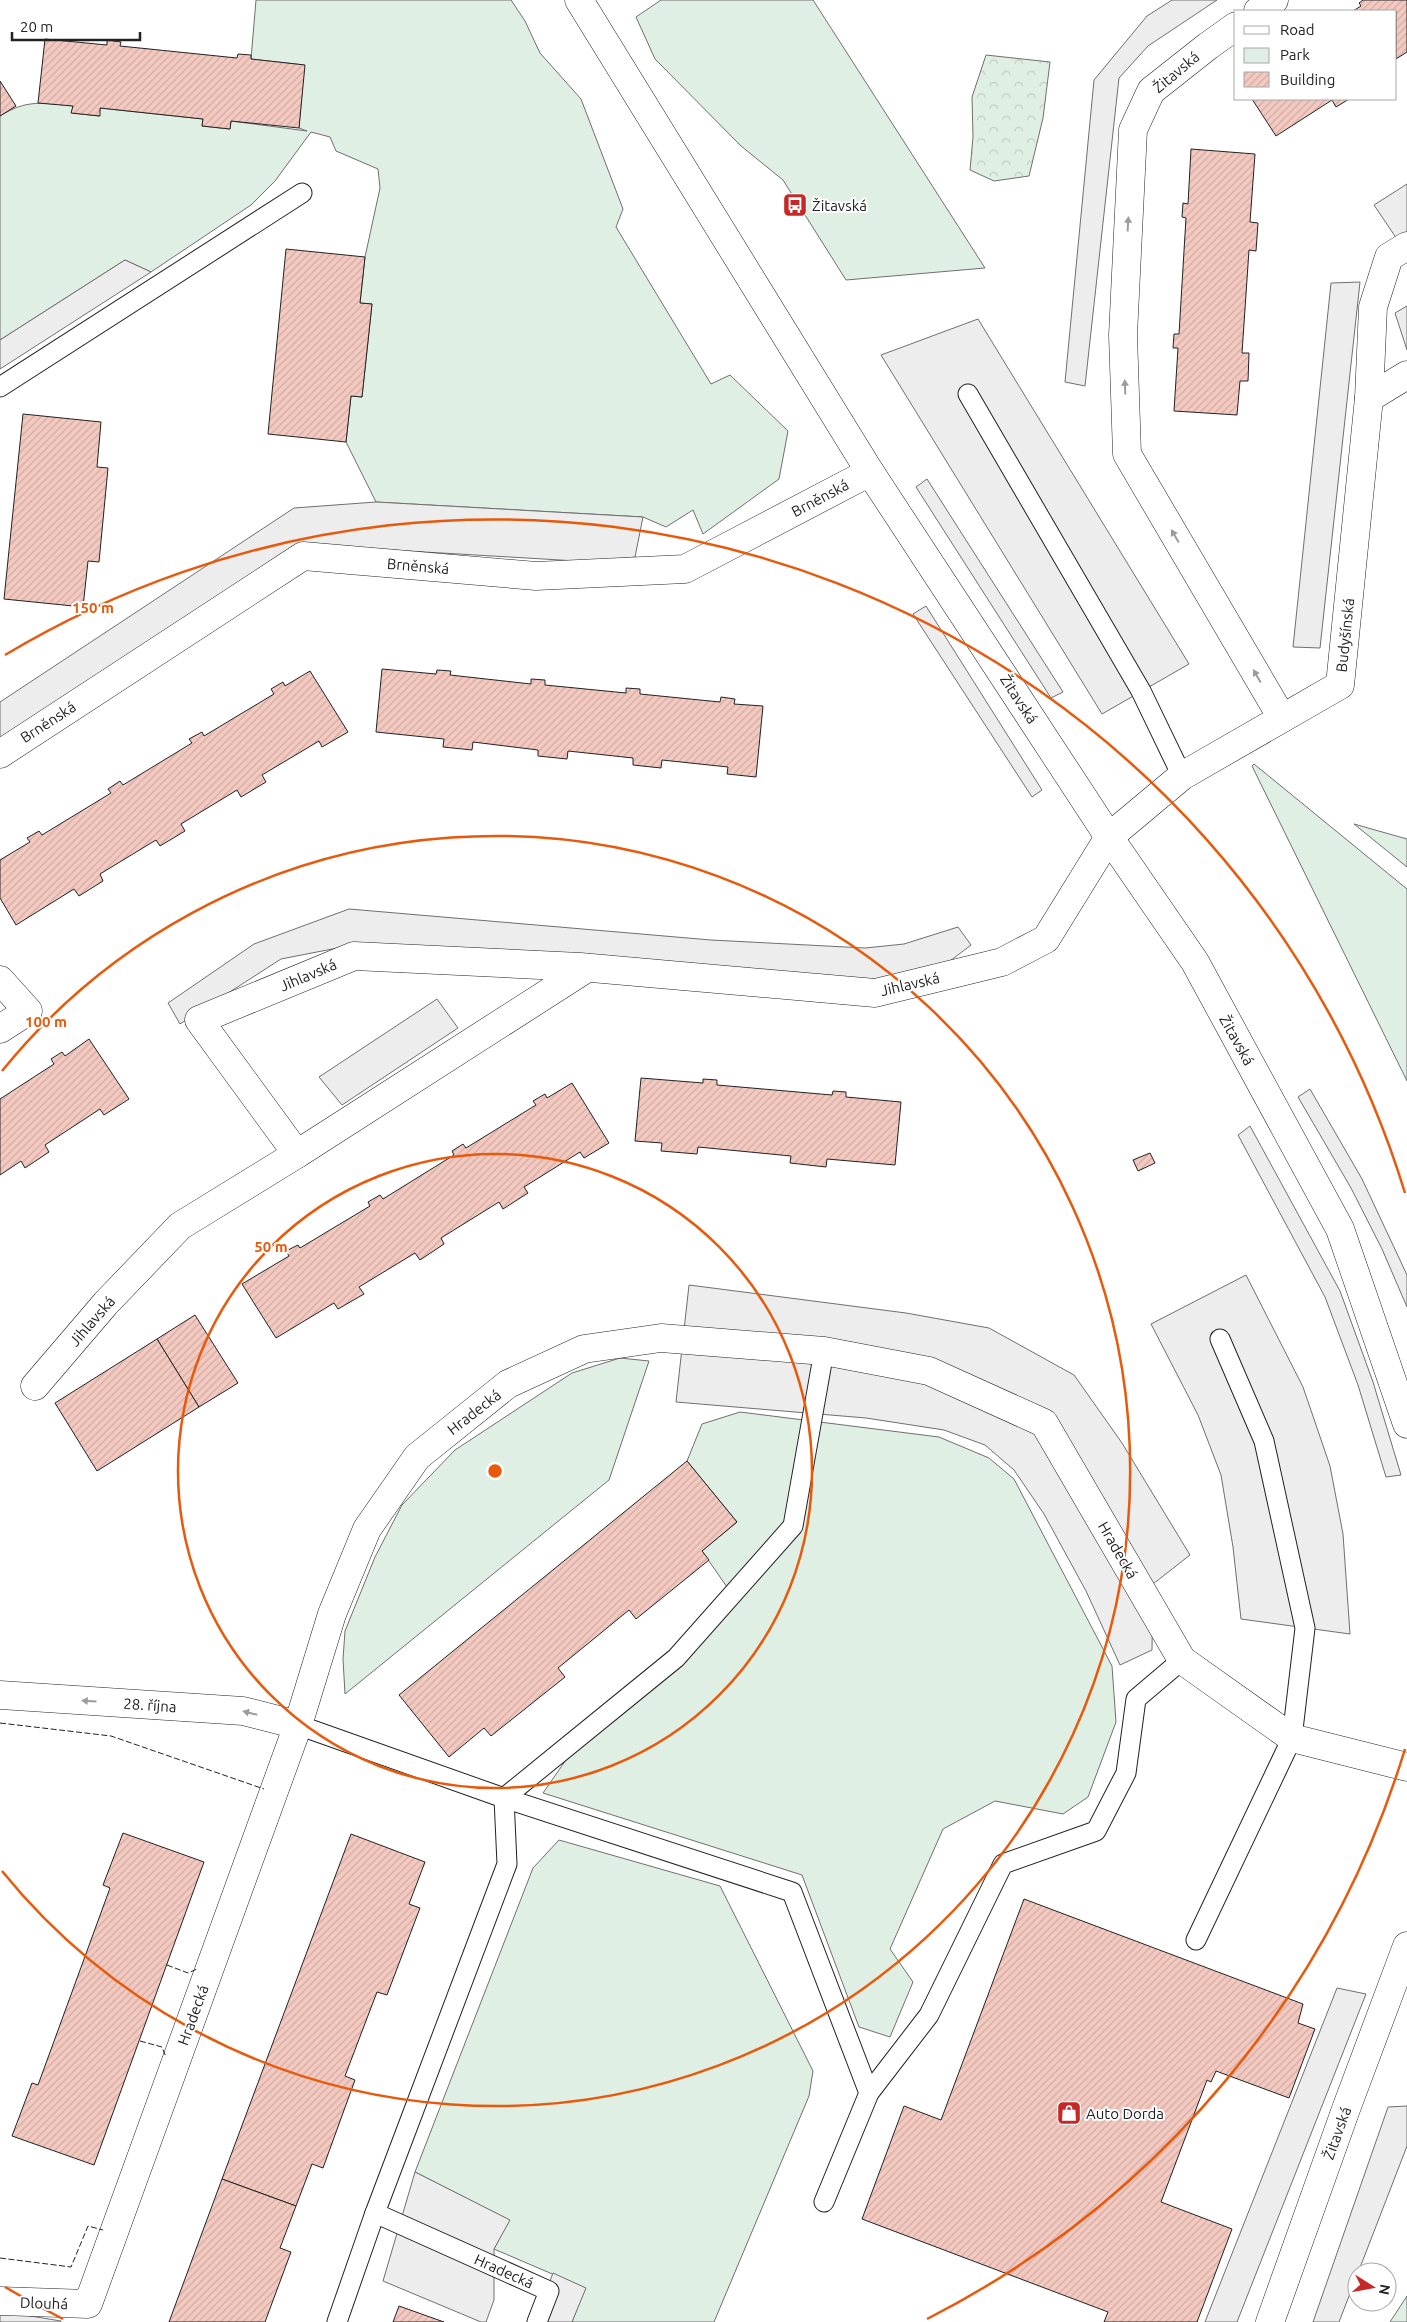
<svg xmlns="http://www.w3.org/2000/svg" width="1407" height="2322" font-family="Ubuntu,sans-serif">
  <defs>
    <pattern id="forest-crowns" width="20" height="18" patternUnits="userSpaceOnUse" patternTransform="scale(1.25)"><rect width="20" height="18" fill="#e0efe3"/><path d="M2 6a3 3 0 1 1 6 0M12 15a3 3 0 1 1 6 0" fill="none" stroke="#c0cdc2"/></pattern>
    <pattern id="building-hatch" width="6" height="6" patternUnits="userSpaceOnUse" patternTransform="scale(1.25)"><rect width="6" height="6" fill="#f3c9c0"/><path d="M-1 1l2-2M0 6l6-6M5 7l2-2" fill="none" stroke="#d0aca5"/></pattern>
  </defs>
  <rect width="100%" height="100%" fill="#fff"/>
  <g fill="#e0efe3" stroke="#6f6f6f">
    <path d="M 256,0 L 511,0 L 525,21 L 540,53 L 581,99 L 623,209 L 616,227 L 711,384 L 730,375 L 788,431 L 779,479 L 703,534 L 693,510 L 666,527 L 643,517 L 376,502 L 346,442 L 351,396 L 362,397 L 372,304 L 360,303 L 365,257 L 380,188 L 378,169 L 336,151 L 330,137 L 311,132 L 275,181 L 251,205 L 151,272 L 125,260 L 0,340 L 0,116 C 27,99 43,103 73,106 L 72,113 L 99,116 L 100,108 L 203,119 L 202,126 L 230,129 L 231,121 L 307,131 L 299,128 L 304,65 L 251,59 Z"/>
    <path d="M 661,0 L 813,0 L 985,268 L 846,280 L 783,180 L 741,146 L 655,59 L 636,17 Z"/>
    <path d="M 1254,764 L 1407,889 L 1407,1081 L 1252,766 Z"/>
    <path d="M 1354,824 L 1407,839 L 1407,867 Z"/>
    <path d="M 620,1358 L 649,1361 L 609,1480 L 345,1694 L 343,1659 L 345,1631 L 375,1557 L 402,1505 L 455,1450 L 572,1373 Z"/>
    <path d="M 740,1412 L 939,1437 L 989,1458 L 1014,1479 L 1112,1666 L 1116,1722 L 1088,1797 L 1063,1814 L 995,1801 L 943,1829 L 890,1949 L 913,1982 L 890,2037 L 859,2027 L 802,1875 L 543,1793 L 586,1731 L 676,1658 L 727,1587 L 702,1551 L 737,1522 L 687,1461 L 702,1424 Z"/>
    <path d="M 559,1840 L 720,1886 L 813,2071 L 809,2096 L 714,2322 L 572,2322 L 585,2288 L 494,2249 L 509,2220 L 415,2172 L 533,1868 Z"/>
    <path d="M 1407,2296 L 1407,2322 L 1390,2322 Z"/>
  </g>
  <path fill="url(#forest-crowns)" stroke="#6f6f6f" d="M 986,55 L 1050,62 L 1043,118 L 1029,176 L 994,181 L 970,170 L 973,137 L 972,97 Z"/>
  <g fill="#ededed" stroke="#6f6f6f">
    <path d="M 1172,0 L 1217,0 L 1148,46 L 1119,78 L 1085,386 L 1065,382 L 1094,80 L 1147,16 Z"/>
    <path d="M 1407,184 L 1407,254 L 1374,205 Z"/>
    <path d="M 125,260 L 151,272 L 0,369 L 0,340 Z"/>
    <path d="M 1360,282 L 1320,648 L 1293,647 L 1331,283 Z"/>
    <path d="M 1407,306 L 1407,350 L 1395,313 Z"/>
    <path d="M 978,319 L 1189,664 L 1102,714 L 881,355 Z"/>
    <path d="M 927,479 L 1063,692 L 1051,698 L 916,487 Z"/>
    <path d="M 376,502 L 643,517 L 635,557 L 594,562 L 374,549 L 294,553 L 0,742 L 0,702 L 294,508 Z"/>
    <path d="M 926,606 L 1042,790 L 1032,797 L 913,614 Z"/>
    <path d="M 349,909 L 711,940 L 865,948 L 904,944 L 958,927 L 971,945 L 950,961 L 886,979 L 808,977 L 363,943 L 281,959 L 180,1024 L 168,1003 L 254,944 Z"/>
    <path d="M 437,999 L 458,1028 L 342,1105 L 319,1077 Z"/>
    <path d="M 1310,1089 L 1362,1179 L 1407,1275 L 1407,1307 L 1382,1249 L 1351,1188 L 1298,1097 Z"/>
    <path d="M 1250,1126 L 1340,1291 L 1373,1382 L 1401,1475 L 1386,1477 L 1358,1385 L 1325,1297 L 1238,1135 Z"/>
    <path d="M 1246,1275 L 1303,1387 L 1330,1466 L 1343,1534 L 1350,1634 L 1241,1619 L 1233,1547 L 1221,1475 L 1198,1415 L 1151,1324 Z"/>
    <path d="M 689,1285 L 906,1313 L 989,1328 L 1074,1375 L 1122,1443 L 1190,1555 L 1153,1584 L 1152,1650 L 1120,1665 L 1086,1591 L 1044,1514 L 1014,1470 L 985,1445 L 944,1430 L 866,1418 L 676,1402 Z"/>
    <path d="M 1337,1988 L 1366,1994 L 1237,2322 L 1205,2322 Z"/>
    <path d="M 1407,2106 L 1407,2146 L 1339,2322 L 1313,2322 L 1388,2107 Z"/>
    <path d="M 415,2172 L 510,2220 L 494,2249 L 494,2300 L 486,2322 L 481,2322 L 383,2281 Z"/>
    <path d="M 553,2273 L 586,2288 L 572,2322 L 534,2322 Z"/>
    <path d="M 0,2311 L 61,2321 L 61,2322 L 0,2322 Z"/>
  </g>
  <g fill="url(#building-hatch)" stroke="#222">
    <path d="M 1363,0 L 1407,0 L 1407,52 L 1396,59 L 1396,11 L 1353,11 L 1361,6 L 1359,3 Z"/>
    <path d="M 45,39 L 107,45 L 107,40 L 121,42 L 120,46 L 237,58 L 238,54 L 251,55 L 251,59 L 305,65 L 299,128 L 231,121 L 230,129 L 202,126 L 203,119 L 100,108 L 100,116 L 71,113 L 73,106 L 38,103 Z"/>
    <path d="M 0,81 L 16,106 L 0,116 Z"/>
    <path d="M 1252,99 L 1349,99 L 1336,107 L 1332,100 L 1276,136 Z"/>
    <path d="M 1191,149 L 1255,154 L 1250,222 L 1258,223 L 1256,251 L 1249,250 L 1242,353 L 1249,353 L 1248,381 L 1240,381 L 1237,415 L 1174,411 L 1178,348 L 1173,348 L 1174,334 L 1179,334 L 1186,218 L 1182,217 L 1183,203 L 1188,204 Z"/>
    <path d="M 286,249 L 365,257 L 360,303 L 372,304 L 362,397 L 351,396 L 346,442 L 268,434 Z"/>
    <path d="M 23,414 L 101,422 L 97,467 L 108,468 L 99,562 L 88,561 L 83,607 L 4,599 Z"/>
    <path d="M 382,669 L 436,674 L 437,670 L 451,671 L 450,675 L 531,684 L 531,679 L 545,680 L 545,685 L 626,693 L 626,688 L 640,689 L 640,694 L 720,702 L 721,697 L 735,699 L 734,704 L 763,706 L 756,777 L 727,774 L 728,767 L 662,760 L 661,768 L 633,765 L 633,758 L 568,751 L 567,759 L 538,756 L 538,750 L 473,742 L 472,750 L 443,747 L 444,739 L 376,732 Z"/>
    <path d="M 310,671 L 348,732 L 322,747 L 319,741 L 262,775 L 266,782 L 241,797 L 237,790 L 181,824 L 185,831 L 160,846 L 156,840 L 100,874 L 103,881 L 79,896 L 74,889 L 16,925 L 0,898 L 0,860 L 30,842 L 27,838 L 39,831 L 42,835 L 111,793 L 108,789 L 120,781 L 123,785 L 192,743 L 189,739 L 202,732 L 204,736 L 274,694 L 271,689 L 283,682 L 285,686 Z"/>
    <path d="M 89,1039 L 129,1099 L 104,1115 L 100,1109 L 45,1145 L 49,1152 L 25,1168 L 21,1161 L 0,1175 L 0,1099 L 54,1064 L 51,1059 L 62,1052 L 65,1056 Z"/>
    <path d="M 641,1078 L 703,1083 L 703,1079 L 717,1080 L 717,1085 L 832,1095 L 833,1091 L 846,1092 L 846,1097 L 901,1102 L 895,1165 L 827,1159 L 826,1167 L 790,1163 L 791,1156 L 698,1147 L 697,1154 L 661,1151 L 662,1143 L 635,1141 Z"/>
    <path d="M 572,1083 L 609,1143 L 584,1158 L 580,1152 L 524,1187 L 528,1193 L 503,1209 L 499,1202 L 441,1238 L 444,1244 L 420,1260 L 415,1253 L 359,1287 L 364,1294 L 338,1309 L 334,1303 L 276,1338 L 242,1284 L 289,1256 L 286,1251 L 298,1245 L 300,1248 L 370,1206 L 368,1202 L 380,1195 L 383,1199 L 454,1155 L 452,1151 L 463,1144 L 466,1148 L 536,1105 L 533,1101 L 545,1094 L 547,1098 Z"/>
    <path d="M 1150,1153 L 1155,1163 L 1138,1171 L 1133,1160 Z"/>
    <path d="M 195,1315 L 238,1383 L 199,1407 L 157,1339 Z"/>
    <path d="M 157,1339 L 199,1407 L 97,1471 L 55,1403 Z"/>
    <path d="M 687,1461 L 737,1522 L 702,1551 L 709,1560 L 636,1619 L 629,1610 L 558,1668 L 565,1677 L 491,1736 L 484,1728 L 449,1757 L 399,1695 Z"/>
    <path d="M 123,1833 L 204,1862 L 94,2165 L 12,2136 L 32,2083 L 38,2085 L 110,1888 L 103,1885 Z"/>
    <path d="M 351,1834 L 425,1862 L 409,1904 L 420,1908 L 387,1995 L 377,1992 L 345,2076 L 355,2080 L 323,2168 L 312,2164 L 296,2206 L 222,2179 Z"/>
    <path d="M 1024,1899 L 1303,2004 L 1298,2023 L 1315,2029 L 1289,2098 L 1216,2071 L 1211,2082 L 1207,2080 L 1161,2202 L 1232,2229 L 1197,2322 L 1104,2322 L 1108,2312 L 862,2219 L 904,2106 L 941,2120 Z"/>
    <path d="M 222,2179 L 296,2206 L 280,2248 L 291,2252 L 265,2322 L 169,2322 Z"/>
    <path d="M 399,2306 L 444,2322 L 393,2322 Z"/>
  </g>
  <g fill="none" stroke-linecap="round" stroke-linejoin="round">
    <defs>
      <g id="lane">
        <path d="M 0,387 L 302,193"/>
        <path d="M 968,394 L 1141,691 L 1182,776"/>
        <path d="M 298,1725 L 504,1798 L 676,1658 L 793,1526 L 824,1351"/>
        <path d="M 1196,1940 L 1292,1738 L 1305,1628 L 1264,1441 L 1220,1339"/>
        <path d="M 869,2093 L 929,2015 L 1003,1864 L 1096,1831 L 1126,1773 L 1136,1699 L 1182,1660"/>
        <path d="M 337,2322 L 375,2213"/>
        <path d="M 537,2322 L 549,2291 L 375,2213 L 507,1864 L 504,1798 L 792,1892 L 869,2093 L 824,2202"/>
      </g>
      <g id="street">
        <path d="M 579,0 L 870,472 L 1109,837 L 1195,962 L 1340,1229 L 1407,1424"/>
        <path d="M 1258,11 L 1274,0"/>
        <path d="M 1236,26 L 1208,46 L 1151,91 L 1133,130 L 1123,335 L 1127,454 L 1282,718"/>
        <path d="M 1369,398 L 1373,307 L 1389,257 L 1407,246"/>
        <path d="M 0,754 L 303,556 L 536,576 L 685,569 L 870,472"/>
        <path d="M 587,968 L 297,1154 L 199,1020 L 354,956 L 580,967 L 875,993 L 1002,962 L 1046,939 L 1109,837 L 1182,776 L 1340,685 L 1369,398 L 1407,375"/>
        <path d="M 0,980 L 28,1011 L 0,1029"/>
        <path d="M 35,1386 L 106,1303 L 180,1226 L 297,1154"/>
        <path d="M 0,1695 L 243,1711 L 298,1725"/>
        <path d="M 0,2301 L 88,2304 L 298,1725 L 332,1614 L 367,1529 L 417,1457 L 508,1384 L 584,1349 L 661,1338 L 824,1351 L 929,1371 L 1044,1423 L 1182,1660 L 1292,1738 L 1407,1767"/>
        <path d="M 1270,2322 L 1346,2109 L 1407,1946"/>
      </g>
    </defs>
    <use href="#lane" stroke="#222" stroke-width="21"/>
    <use href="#street" stroke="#222" stroke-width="29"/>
    <use href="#lane" stroke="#fff" stroke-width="19"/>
    <use href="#street" stroke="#fff" stroke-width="28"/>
    <g stroke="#222" stroke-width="1" stroke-dasharray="6 2.5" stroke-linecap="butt">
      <path d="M 0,1723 L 111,1736 L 264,1789"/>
      <path d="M 167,1965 L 188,1973 L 197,1969"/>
      <path d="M 140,2041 L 162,2047 L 166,2057"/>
      <path d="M 0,2258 L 71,2267 L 88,2226 L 103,2230"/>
    </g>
  </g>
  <defs><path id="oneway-solid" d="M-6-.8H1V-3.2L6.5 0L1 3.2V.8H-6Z" transform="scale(1.25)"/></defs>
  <g fill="#9c9c9c">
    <use href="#oneway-solid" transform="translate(1128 224) rotate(-87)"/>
    <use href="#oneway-solid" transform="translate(1125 387) rotate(-92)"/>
    <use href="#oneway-solid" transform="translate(1175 536) rotate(-120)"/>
    <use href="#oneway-solid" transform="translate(1257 676) rotate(-120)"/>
    <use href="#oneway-solid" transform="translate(89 1701) rotate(-176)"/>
    <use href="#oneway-solid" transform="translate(250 1713) rotate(-166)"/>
  </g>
  <g fill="none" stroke="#e8590c" stroke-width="2.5">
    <circle cx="495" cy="1471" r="317"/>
    <path d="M2 1071A635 635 0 1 1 2 1871"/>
    <path d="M1405 1749A952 952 0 0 1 927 2319M63 2319A952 952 0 0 1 5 2287M5 655A952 952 0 0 1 1405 1193"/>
  </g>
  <defs>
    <symbol id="bus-square" viewBox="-11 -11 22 22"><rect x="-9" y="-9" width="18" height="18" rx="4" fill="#c62828" stroke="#fff"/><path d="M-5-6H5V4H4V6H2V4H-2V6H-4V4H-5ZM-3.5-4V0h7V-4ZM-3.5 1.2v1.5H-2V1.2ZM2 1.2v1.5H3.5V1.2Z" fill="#fff"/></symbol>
    <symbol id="shop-square" viewBox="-11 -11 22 22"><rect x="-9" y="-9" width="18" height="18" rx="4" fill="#c62828" stroke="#fff"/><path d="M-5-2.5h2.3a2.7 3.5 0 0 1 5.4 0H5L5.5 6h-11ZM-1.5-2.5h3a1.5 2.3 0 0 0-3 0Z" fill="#fff"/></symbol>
  </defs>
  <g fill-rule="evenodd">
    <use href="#bus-square" x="781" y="191" width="28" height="28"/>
    <use href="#shop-square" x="1055" y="2099" width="28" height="28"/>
  </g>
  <g text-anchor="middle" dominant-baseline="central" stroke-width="4" stroke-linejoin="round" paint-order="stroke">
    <g font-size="15" fill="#222" stroke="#fff">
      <text transform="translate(1176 72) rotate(-40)">Žitavská</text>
      <text transform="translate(820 498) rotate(-28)">Brněnská</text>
      <text transform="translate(418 566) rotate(5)">Brněnská</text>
      <text transform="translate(1345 635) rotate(-84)">Budyšínská</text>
      <text transform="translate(1019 699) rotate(57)">Žitavská</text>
      <text transform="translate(48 722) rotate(-33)">Brněnská</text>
      <text transform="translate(308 975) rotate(-23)">Jihlavská</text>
      <text transform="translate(910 984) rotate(-13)">Jihlavská</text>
      <text transform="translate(1237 1040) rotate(61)">Žitavská</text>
      <text transform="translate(92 1321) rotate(-49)">Jihlavská</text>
      <text transform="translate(474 1412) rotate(-38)">Hradecká</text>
      <text transform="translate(1118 1550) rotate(60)">Hradecká</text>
      <text transform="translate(150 1705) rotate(4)">28. října</text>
      <text transform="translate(193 2015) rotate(-70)">Hradecká</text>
      <text transform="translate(1337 2133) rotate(-70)">Žitavská</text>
      <text transform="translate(504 2271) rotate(24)">Hradecká</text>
      <text transform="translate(44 2303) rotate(2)">Dlouhá</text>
    </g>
    <g font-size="15" fill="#222" stroke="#fff" text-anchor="start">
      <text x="812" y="205">Žitavská</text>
      <text x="1086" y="2113">Auto Dorda</text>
    </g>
  </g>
  <circle cx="495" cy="1471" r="8" fill="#e8590c" stroke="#fff" stroke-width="2.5"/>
  <g font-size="15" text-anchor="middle" font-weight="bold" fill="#e8590c" stroke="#fff" stroke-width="4" stroke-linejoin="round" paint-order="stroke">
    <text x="93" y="613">150 m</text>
    <text x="46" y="1027">100 m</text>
    <text x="271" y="1252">50 m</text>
  </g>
  <rect x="1234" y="10" width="162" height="90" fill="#ffffff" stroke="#a7a7a7"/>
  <rect x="1244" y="26" width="25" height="8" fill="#ffffff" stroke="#a7a7a7"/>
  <text x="1280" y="35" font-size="15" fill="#222222">Road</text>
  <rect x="1244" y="48" width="25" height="15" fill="#e0efe3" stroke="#a7a7a7"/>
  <text x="1280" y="60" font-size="15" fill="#222222">Park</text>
  <rect x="1244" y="72" width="25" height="15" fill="url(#building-hatch)" stroke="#a7a7a7"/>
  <text x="1280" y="85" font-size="15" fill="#222222">Building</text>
  <g transform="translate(1372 2287) rotate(101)"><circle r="24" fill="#ffffff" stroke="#a7a7a7"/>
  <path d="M0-4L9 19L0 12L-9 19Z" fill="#c62828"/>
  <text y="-8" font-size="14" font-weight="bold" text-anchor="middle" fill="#222222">N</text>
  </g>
  <path d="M12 32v8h128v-8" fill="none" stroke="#222222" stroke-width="2.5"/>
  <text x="20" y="32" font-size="15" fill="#222222" stroke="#ffffff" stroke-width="4" paint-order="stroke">20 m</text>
</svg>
